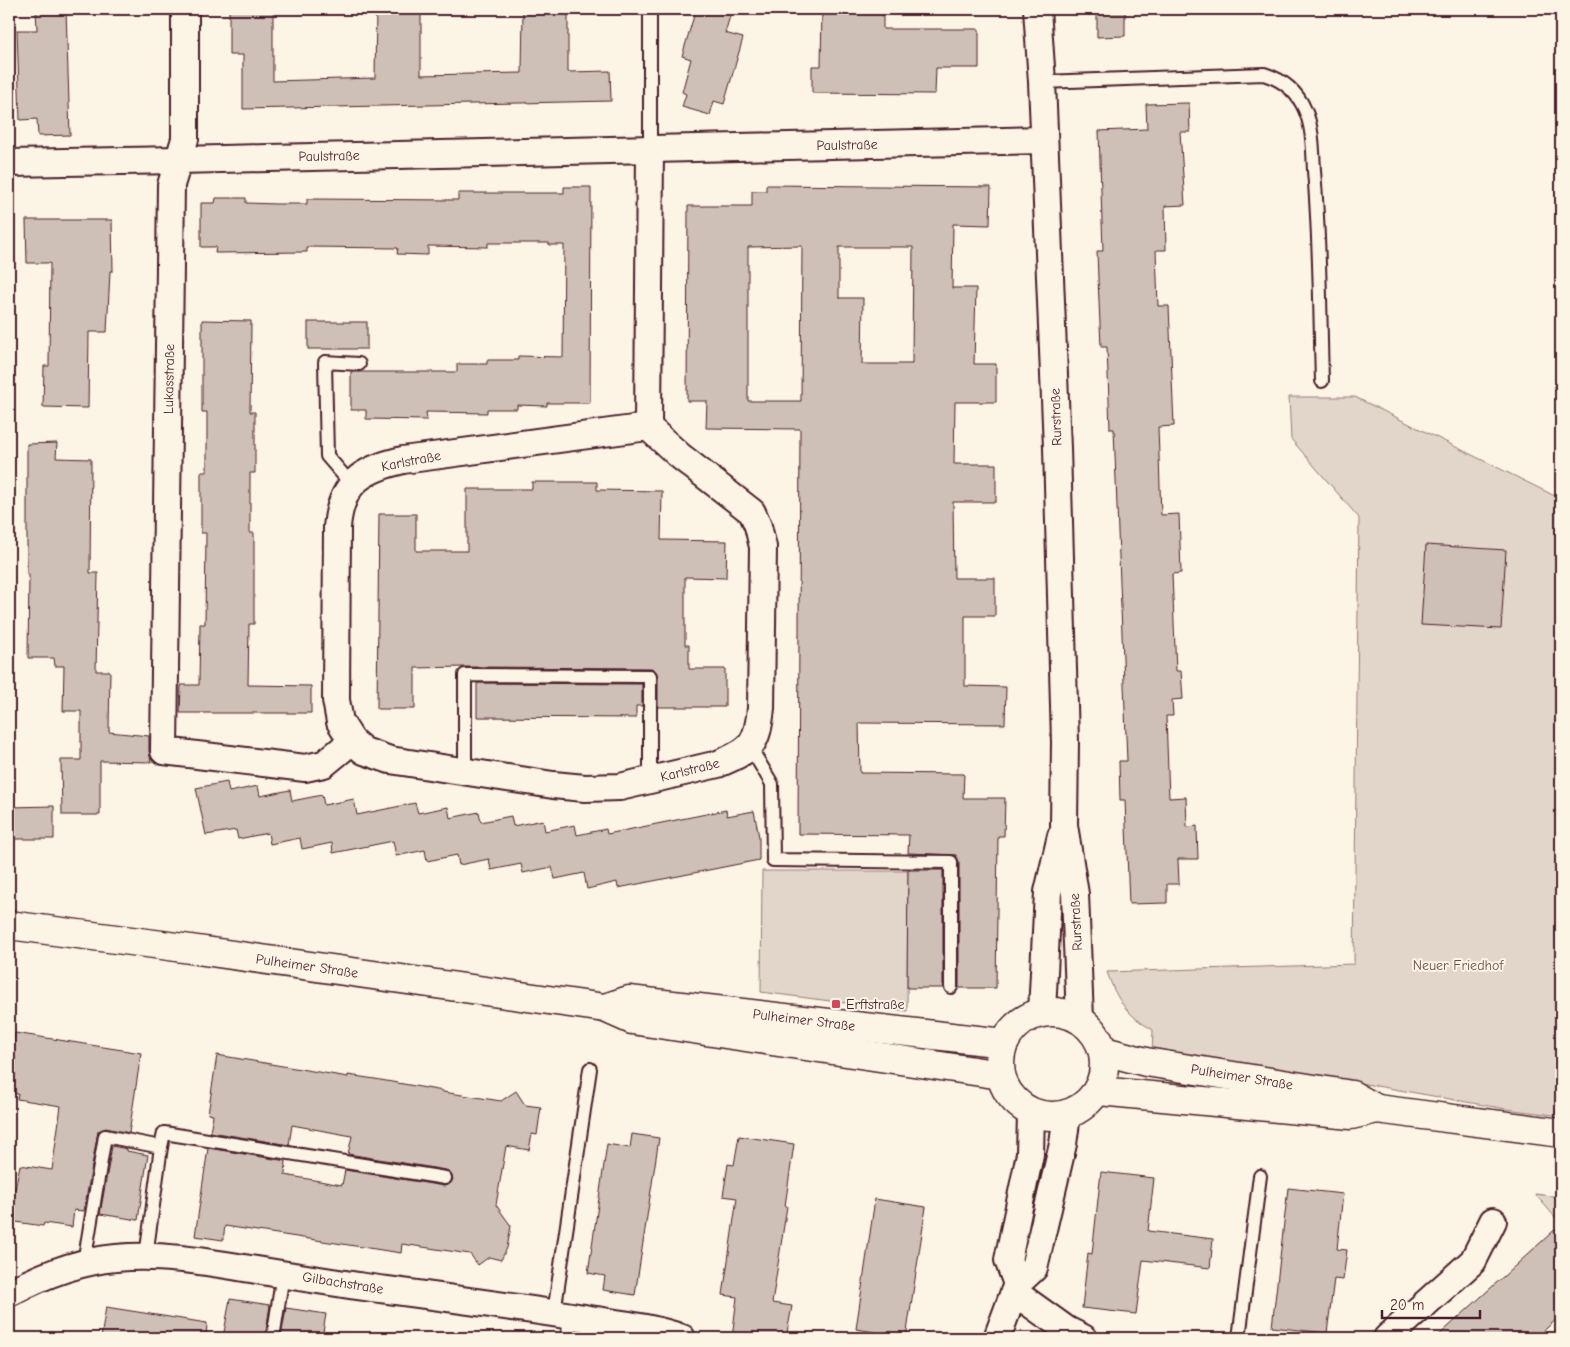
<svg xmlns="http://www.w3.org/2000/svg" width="1570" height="1347" font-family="'Comic Neue',sans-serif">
  <rect width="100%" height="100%" fill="#fcf5e5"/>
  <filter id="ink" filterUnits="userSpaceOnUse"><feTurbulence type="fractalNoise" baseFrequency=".02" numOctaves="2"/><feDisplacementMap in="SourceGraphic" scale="10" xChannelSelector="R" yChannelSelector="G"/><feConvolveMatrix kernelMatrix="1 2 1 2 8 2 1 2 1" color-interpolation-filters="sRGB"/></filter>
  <g filter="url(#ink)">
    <g fill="#e2d5ca" stroke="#967a7a">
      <path d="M 1289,397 L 1355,397 L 1561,499 L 1561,1116 L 1506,1109 L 1354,1082 L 1152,1054 L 1153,1030 C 1127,1015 1117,1001 1107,972 L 1354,964 L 1359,518 L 1291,439 Z"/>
      <path d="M 762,871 L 908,871 L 907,1011 L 761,992 Z"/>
      <path d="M 1535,1194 L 1561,1197 L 1561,1224 Z"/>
    </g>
    <g fill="#cfc0b7" stroke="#4a1f2b" fill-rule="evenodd">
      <path d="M 36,9 L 66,9 L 70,135 L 38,136 L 37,119 L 20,120 L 17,30 L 37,30 Z"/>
      <path d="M 229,9 L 273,9 L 273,81 L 375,78 L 376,9 L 421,9 L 421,75 L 522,73 L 523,9 L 568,9 L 568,72 L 610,71 L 611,101 L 243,109 L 243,55 L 229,55 Z"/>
      <path d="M 696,9 L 732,9 L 725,33 L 743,38 L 724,104 L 714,101 L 710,115 L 682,107 L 686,94 L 682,92 L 691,59 L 682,56 Z"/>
      <path d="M 822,9 L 883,9 L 883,29 L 979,29 L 979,68 L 936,68 L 935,94 L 812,93 L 812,66 L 821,66 Z"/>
      <path d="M 1097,9 L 1125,9 L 1125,36 L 1097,37 Z"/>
      <path d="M 1189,103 L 1190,132 L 1180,132 L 1185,205 L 1165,206 L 1166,250 L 1156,250 L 1158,306 L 1169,306 L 1174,426 L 1158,427 L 1161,515 L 1179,514 L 1181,573 L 1172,574 L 1176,671 L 1181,671 L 1183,699 L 1172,700 L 1173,716 L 1166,716 L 1169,798 L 1186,797 L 1187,827 L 1197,826 L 1198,859 L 1178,859 L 1179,884 L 1167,884 L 1167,903 L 1129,904 L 1125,800 L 1120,800 L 1119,761 L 1127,761 L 1114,429 L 1110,429 L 1107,347 L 1101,347 L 1098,278 L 1097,251 L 1103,251 L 1099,131 L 1147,129 L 1146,104 Z"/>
      <path d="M 766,185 L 991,187 L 990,225 L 953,224 L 952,288 L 976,288 L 974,364 L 996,364 L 996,402 L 955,402 L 954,464 L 996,464 L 996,502 L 953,502 L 954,578 L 995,578 L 995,616 L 965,616 L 965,686 L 1006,687 L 1005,724 L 859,723 L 860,773 L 964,774 L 963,798 L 1005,798 L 1004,836 L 998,836 L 996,988 L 959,988 L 959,862 L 956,855 L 908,853 L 909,835 L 798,834 L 800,429 L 706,428 L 707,401 L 687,401 L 688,206 L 752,206 L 752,191 L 766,191 ZM 802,246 L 801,401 L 748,401 L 748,247 ZM 839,247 L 913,247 L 912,364 L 862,364 L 863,298 L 839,298 Z"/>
      <path d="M 564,187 L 591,187 L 590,403 L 547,403 L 547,406 L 517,405 L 517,409 L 487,409 L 487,413 L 426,412 L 427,420 L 366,419 L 366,410 L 351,410 L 351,372 L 457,372 L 457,364 L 487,364 L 487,360 L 518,360 L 518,356 L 563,357 L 564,245 L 549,245 L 549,243 L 488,243 L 488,247 L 428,246 L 428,255 L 397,254 L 398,248 L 307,247 L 307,252 L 215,253 L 216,247 L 201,247 L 201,203 L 215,203 L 216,198 L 246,198 L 246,203 L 277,204 L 307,204 L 307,199 L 458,200 L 458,193 L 564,193 Z"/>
      <path d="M 26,220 L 112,220 L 113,271 L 110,271 L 107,332 L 89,332 L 88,408 L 43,407 L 44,366 L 49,366 L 50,263 L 27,263 Z"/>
      <path d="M 202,320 L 251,321 L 250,412 L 255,412 L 255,473 L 250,473 L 250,533 L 254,533 L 254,624 L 249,624 L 248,685 L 311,686 L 311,713 L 180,713 L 181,685 L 199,685 L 200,624 L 205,624 L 206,533 L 201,533 L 201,472 L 207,472 L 207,412 L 202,412 Z"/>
      <rect x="308" y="322" width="59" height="27"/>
      <path d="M 57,443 L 56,458 L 91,459 L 90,573 L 98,573 L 96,671 L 110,671 L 109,732 L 149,736 L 149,751 L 151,762 L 100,761 L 100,815 L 62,815 L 61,760 L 81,760 L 81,711 L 63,711 L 64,666 L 55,666 L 54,658 L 28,658 L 29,574 L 27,574 L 27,444 Z"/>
      <path d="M 532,482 L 597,482 L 597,490 L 662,491 L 661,540 L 727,541 L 726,578 L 685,577 L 685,645 L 689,645 L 689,669 L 725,669 L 725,707 L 658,707 L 658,676 L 654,669 L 651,668 L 465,667 L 415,668 L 415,709 L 377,709 L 379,514 L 416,514 L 416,551 L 467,551 L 467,489 L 532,489 Z"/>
      <path d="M 1426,545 L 1506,550 L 1501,629 L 1421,625 Z"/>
      <path d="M 477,683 L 642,684 L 642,706 L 636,706 L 636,718 L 477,717 Z"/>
      <path d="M 227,782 L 229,792 L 258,786 L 260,796 L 290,790 L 292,801 L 322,795 L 324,805 L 354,799 L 357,815 L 415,803 L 418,813 L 448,807 L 450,818 L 479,812 L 481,822 L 511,816 L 513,826 L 543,820 L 545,831 L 575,825 L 577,835 L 606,829 L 607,834 L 726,810 L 727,816 L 754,811 L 759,837 L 759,860 L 618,888 L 617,882 L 587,889 L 584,873 L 555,879 L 552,867 L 523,873 L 521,864 L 491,870 L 489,859 L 459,865 L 457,855 L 427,861 L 425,850 L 396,856 L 393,841 L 333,853 L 332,843 L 302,849 L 300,838 L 270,844 L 268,833 L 238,839 L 236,830 L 206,835 L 196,788 Z"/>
      <path d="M 54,806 L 54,839 L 9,839 L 9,807 Z"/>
      <path d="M 908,870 L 943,870 L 943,988 L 907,988 Z"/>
      <path d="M 15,1033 L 141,1053 L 129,1133 L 106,1128 L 98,1131 L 84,1211 L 74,1210 L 72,1227 L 44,1223 L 43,1226 L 9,1221 L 9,1188 L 15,1189 L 20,1165 L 52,1170 L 61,1106 L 17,1099 L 18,1094 L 9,1092 L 9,1075 Z"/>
      <path d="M 217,1055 L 348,1077 L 348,1075 L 375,1079 L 443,1091 L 443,1092 L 501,1101 L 516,1091 L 525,1105 L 541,1107 L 537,1135 L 532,1134 L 529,1150 L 506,1146 L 496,1205 L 511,1226 L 507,1248 L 501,1260 L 489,1257 L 478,1265 L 470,1254 L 402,1244 L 401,1253 L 225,1226 L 223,1240 L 195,1236 L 208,1148 L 286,1161 L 285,1175 L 342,1185 L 345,1170 L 444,1186 L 451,1183 L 453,1179 L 450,1172 L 446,1170 L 348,1154 L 352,1136 L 292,1125 L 289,1145 L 210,1132 L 213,1115 L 208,1114 Z"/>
      <path d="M 632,1134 L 659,1138 L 635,1295 L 603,1290 L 605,1276 L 588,1273 L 607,1144 L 630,1148 Z"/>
      <path d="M 739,1136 L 794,1144 L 785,1206 L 787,1206 L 772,1303 L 792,1306 L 786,1338 L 732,1338 L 737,1297 L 723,1295 L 737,1198 L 723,1196 L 728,1164 L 734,1165 Z"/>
      <path d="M 112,1146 L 127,1149 L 127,1151 L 148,1155 L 138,1220 L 100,1214 Z"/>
      <path d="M 1101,1172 L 1154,1178 L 1148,1231 L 1213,1239 L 1210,1268 L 1143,1260 L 1136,1314 L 1082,1308 L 1088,1253 L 1092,1254 Z"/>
      <path d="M 1288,1188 L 1343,1194 L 1337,1249 L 1347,1250 L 1343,1280 L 1334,1279 L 1327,1333 L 1272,1327 Z"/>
      <path d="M 875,1199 L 926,1207 L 906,1338 L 874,1338 L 875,1332 L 856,1329 Z"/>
      <path d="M 1561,1224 L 1561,1315 L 1536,1338 L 1436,1338 Z"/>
      <path d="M 230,1299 L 270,1305 L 265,1338 L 223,1338 Z"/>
      <path d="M 106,1307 L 207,1323 L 206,1338 L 101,1338 Z"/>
      <path d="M 286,1308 L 326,1314 L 322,1338 L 281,1338 Z"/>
    </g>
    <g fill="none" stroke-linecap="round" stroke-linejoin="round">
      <defs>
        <g id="lane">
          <path d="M 1042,82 L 1264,74 C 1283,80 1297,91 1305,110 C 1313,127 1313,152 1314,171 C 1320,240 1320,311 1322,381"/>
          <path d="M 650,149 L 650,9"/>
          <path d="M 352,485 L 327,456 L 325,362 L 359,364"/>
          <path d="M 750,747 L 772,784 L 773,860 L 951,862 L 951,987"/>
          <path d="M 465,772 L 465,675 L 650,676 L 650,780"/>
          <path d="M 161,1147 L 164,1133 L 445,1178"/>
          <path d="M 84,1263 L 105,1136 L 161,1147 L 146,1256"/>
          <path d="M 554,1313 L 590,1069"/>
          <path d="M 273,1338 L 283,1274"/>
          <path d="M 567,1338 L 571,1316"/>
          <path d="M 1239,1338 L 1260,1176"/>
        </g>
        <g id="street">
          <path d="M 185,9 L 185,139 L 171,185 L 164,751 L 305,768 L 324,764 L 352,741"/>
          <path d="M 1037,9 L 1042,82 L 1057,448 L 1065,742 L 1064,825 L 1075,894 L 1080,1019"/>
          <path d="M 9,163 L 179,160 L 1044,140"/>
          <path d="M 648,427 L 680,456 L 752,512 L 758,526 L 763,547 L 761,708 C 757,745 752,750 718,764 L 620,787 L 585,788 L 553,785 L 390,760 L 364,751 L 352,741 L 340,722 L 336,700 L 337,527 C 341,482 363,469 403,460 L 648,427 L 650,149"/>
          <path d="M 1042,1012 L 1048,892 L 1061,836"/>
          <path d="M 1017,1284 L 1008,1260 L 1030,1154 L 1031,1113"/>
          <path d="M 1014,1292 L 1067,1330 L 1083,1338"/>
          <path d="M 9,1293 C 43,1275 78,1261 116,1258 C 159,1254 202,1261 244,1268 C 287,1275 329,1282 372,1288 C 440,1297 509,1306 578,1317 C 612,1323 649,1326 682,1338"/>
          <path d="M 997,1338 L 1017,1284 L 1034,1268 L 1063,1144 L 1067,1115"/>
          <path d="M 1387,1338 L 1473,1261 L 1493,1221"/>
        </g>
        <g id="secondary">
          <path d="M 9,925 L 162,945 L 605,1008 L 632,1020 L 1001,1075"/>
          <path d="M 605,1008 L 629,1000 L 1004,1043"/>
          <circle cx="1052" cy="1064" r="52"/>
          <path d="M 1104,1051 L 1146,1062 L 1352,1095 L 1377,1109"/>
          <path d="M 1099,1091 L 1351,1115 L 1377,1109 L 1561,1133"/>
        </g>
      </defs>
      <use href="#lane" stroke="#4a1f2b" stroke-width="16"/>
      <use href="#street" stroke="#4a1f2b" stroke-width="30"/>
      <use href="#secondary" stroke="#4a1f2b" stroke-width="31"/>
      <use href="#lane" stroke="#fcf5e5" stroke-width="12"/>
      <use href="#street" stroke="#fcf5e5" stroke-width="26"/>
      <use href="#secondary" stroke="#fcf5e5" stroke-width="28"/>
    </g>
  </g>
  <rect fill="#d1495b" stroke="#fcf5e5" stroke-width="2" x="831" y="999" width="10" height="10" rx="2.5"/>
  <g text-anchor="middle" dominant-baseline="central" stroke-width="4" stroke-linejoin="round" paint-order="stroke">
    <g font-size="14" fill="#4a1f2b" stroke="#fcf5e5">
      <text transform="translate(847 145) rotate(-1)">Paulstraße</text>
      <text transform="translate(329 156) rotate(-1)">Paulstraße</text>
      <text transform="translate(169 379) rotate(-89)">Lukasstraße</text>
      <text transform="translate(1056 417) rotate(-92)">Rurstraße</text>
      <text transform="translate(411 461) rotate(-11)">Karlstraße</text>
      <text transform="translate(690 770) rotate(-14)">Karlstraße</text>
      <text transform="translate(1076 922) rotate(-93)">Rurstraße</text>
      <text transform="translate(307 966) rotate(8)">Pulheimer Straße</text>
      <text transform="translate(804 1020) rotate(7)">Pulheimer Straße</text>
      <text transform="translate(1242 1077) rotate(9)">Pulheimer Straße</text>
      <text transform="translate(343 1283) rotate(9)">Gilbachstraße</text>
    </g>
    <g font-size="14" fill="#704c53" stroke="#fcf5e5">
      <text x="1458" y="965">Neuer Friedhof</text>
    </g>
    <g font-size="14" fill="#4a1f2b" stroke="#fcf5e5" text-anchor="start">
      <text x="846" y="1004">Erftstraße</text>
    </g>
  </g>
  <rect width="1570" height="1347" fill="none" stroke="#fcf5e5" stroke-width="30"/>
  <rect x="15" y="15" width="1540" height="1317" fill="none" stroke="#4a1f2b" stroke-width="2" filter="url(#ink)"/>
  <path d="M1382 1310v8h98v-8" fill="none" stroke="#4a1f2b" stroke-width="2.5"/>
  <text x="1390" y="1310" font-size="15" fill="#4a1f2b" stroke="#fcf5e5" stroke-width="4" paint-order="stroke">20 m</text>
</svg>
